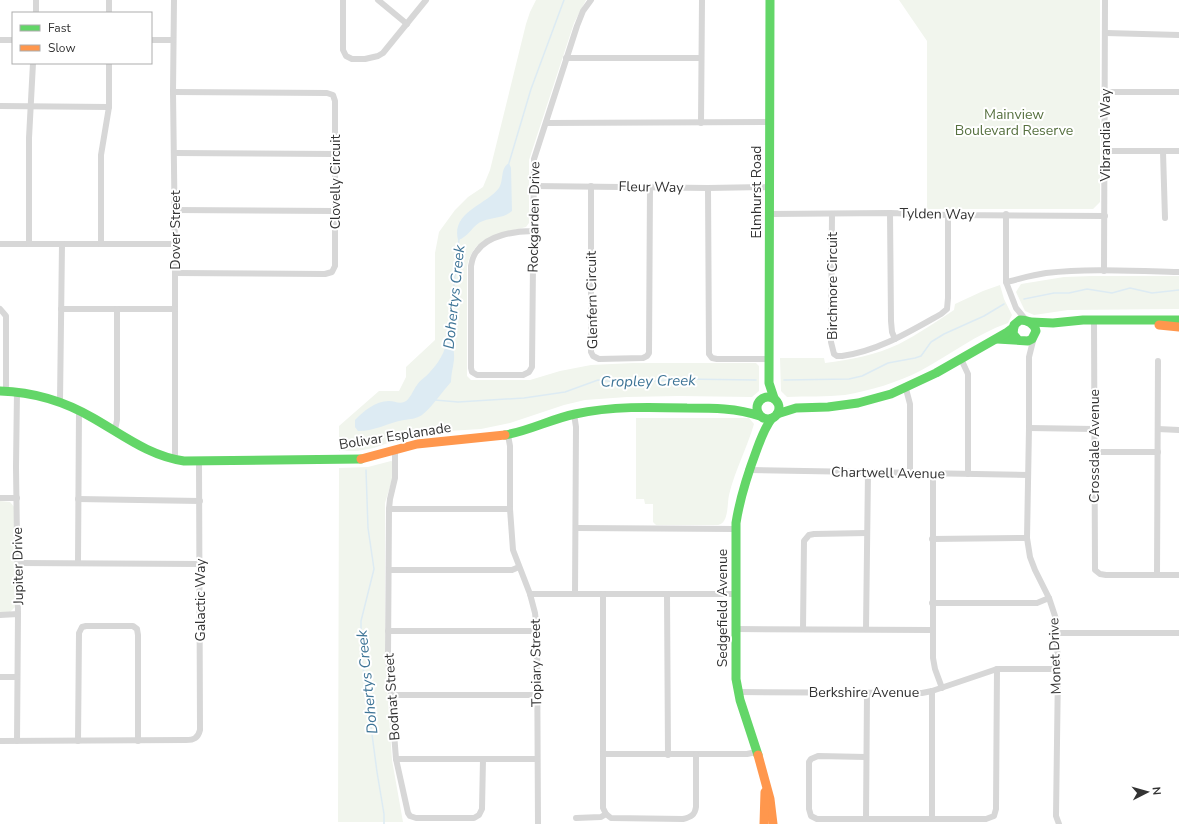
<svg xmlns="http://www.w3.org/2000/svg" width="1179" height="824" font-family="'Nunito Sans',sans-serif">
  <rect width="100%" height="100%" fill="#fff"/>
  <g fill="#f1f5ed">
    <path d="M 536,0 L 586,0 L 574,23 L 529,160 L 529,223 L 526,227 C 500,234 473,235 467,267 L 467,376 L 471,380 L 530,380 L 560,371 L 591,365 L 633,363 L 756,363 L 759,366 L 759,391 L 752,397 L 679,396 L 627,397 L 585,400 L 564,405 L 510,423 L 481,429 L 432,432 L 407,436 L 374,448 L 357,451 L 339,451 L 339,426 L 379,391 L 399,391 L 406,377 L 406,367 L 435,340 L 435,253 L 439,232 L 455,210 L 468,197 L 483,187 L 490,170 L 526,24 L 530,12 Z"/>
    <path d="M 899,0 L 1100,0 L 1100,202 L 1093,209 L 927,209 L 927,41 Z"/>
    <path d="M 1091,276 L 1179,276 L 1179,309 L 1068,310 L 1034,315 L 1025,311 L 1016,292 L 1021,284 L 1064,277 Z"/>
    <path d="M 1000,285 L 1004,299 L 1012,315 L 1008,323 C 976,334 950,355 920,371 C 899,382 869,391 845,395 C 826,397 806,396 787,397 L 781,391 L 780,358 L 824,358 L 825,363 C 850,360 876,355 899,344 C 918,334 936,322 954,310 L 955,304 L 983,291 Z"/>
    <path d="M 636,418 L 749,418 L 754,424 C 747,448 735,470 729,495 C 727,504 729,523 718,525 L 656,525 L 653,522 L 653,504 L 645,504 L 644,499 L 636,499 Z"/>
    <path d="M 391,461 L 393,462 L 393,477 L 385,503 L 385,656 L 392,760 L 403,822 L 338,822 L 339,468 L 368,467 Z"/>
    <path d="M 0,501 L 10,502 L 15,508 L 15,607 L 10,612 L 0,613 Z"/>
  </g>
  <g fill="#ddebf3">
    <path d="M 509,163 L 511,168 L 512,211 C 503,219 493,217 483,221 C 473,224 468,238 458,240 C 451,212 486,205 499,188 C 504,180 500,168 509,163 Z"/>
    <path d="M 449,331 C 451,340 455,350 454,360 C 453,368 451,374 451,382 C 442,392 432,407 422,415 C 416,419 410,419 404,420 C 387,423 376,431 358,431 L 355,427 L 355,420 C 364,411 375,401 389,401 C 394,401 399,404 404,402 C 410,400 413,390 417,385 C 420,380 426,377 430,372 C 442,359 446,349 449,331 Z"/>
  </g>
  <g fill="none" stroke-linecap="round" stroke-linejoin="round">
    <g stroke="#ddebf3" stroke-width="1.5">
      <path d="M 509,163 L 531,89 L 564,0"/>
      <path d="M 1024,299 L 1054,293 L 1069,293 L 1087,289 L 1112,293 L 1130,288 L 1152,293 L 1179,290"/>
      <path d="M 449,333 L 459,239"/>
      <path d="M 784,380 L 849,379 L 862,376 L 888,363 L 915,358 L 921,356 L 931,342 L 944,334 L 984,316 L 1004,304"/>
      <path d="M 435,400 L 458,402 L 524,398 L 565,392 L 598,380 L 625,383 L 683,379 L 756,380"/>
      <path d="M 366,470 L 368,528 L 374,569 L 361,621 L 361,651 L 377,772 L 384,814 L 384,824"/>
    </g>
    <g stroke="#d7d7d7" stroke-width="6">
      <path d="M 174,0 L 173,92 L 175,244 L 175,460"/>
      <path d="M 343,0 L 343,50 L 346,56 L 352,59 L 365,59 L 378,56 L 383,53 L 426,0"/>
      <path d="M 378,0 L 407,24"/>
      <path d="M 36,13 L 36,0"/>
      <path d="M 109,13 L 109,0"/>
      <path d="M 1106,33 L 1179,35"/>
      <path d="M 0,40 L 13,40"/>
      <path d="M 151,40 L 173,40"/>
      <path d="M 566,58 L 701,58"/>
      <path d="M 173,92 L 327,93 L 333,95 L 335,101 L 335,266 L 332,272 L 325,274 L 175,273"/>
      <path d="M 1105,92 L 1179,92"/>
      <path d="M 0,106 L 109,107"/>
      <path d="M 546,123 L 770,122"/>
      <path d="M 701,123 L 702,0"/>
      <path d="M 1105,151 L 1179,151"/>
      <path d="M 1163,152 L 1165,218"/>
      <path d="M 174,153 L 335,154"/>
      <path d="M 533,186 L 708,188 L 770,187"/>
      <path d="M 591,186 L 591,352 L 593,356 L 599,359 L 643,358 L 647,356 L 649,353 L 650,186"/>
      <path d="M 708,188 L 709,354 L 712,358 L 717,359 L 769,359"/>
      <path d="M 175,210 L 335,211"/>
      <path d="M 890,213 L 891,321 L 892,332 L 895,339"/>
      <path d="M 770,214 L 890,213 L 948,215 L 1105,216"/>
      <path d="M 832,214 L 831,342 L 834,354 L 837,356 L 842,356 C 878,351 909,332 941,314 L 947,309 L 948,298 L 948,215"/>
      <path d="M 1006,214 L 1006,282 L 1016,308 L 1026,320"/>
      <path d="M 533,231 C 515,231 488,235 477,251 C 473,255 472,260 471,266 L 471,368 L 472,372 L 477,375 L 523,375 L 529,372 L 532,367 L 534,159 L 577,26 L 583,11 L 591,0"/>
      <path d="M 0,244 L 175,244"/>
      <path d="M 29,244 L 29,138 L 33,63"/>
      <path d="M 101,244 L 101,155 L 109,107 L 109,63"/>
      <path d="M 1104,271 L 1105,0"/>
      <path d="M 1006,282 C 1019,279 1032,275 1046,273 C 1090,268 1135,271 1179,272"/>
      <path d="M 0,309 L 6,316 L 6,391"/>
      <path d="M 61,309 L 175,309"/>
      <path d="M 1094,320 L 1095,570 L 1100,574 L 1106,575 L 1179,575"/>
      <path d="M 1034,337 L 1029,357 L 1029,428 L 1027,538 L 1030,557 L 1035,570 L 1049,598 L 1056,619 L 1058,669 L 1056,816 L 1059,824"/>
      <path d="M 961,359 L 968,374 L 968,474"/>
      <path d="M 906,389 L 910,404 L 910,473"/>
      <path d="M 17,391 L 16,467 L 18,614 L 17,741"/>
      <path d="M 60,401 L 62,244"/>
      <path d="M 574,414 L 576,427 L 575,594"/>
      <path d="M 1029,428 L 1094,429"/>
      <path d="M 1158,429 L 1179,430"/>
      <path d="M 115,430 L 117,420 L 117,309"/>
      <path d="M 508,435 L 510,446 L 510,509 L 513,550 L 530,594 L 535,613 L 537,631 L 538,824"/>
      <path d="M 395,450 L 395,478 L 390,499 L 389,509 L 388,655 L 396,759 L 408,813 L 410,816 L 416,818 L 474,818 L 479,815 L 482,809 L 483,759"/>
      <path d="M 1094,452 L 1158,452"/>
      <path d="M 748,470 L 1028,475"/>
      <path d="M 933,474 L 933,658 L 935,669 L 942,688"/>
      <path d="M 0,498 L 17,498"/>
      <path d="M 78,499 L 200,501"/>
      <path d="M 389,509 L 510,509"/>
      <path d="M 576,528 L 736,529"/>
      <path d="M 932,539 L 1027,538"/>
      <path d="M 18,563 L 200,564"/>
      <path d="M 78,563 L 79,410"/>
      <path d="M 389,570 L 512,570 L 519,567"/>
      <path d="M 1157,575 L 1158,361"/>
      <path d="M 530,594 L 735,594"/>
      <path d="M 603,594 L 603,808 L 606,814"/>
      <path d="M 667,594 L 668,755"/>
      <path d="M 932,603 L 1037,603 L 1049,598"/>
      <path d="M 0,615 L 18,614"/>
      <path d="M 735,629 L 932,630"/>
      <path d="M 803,629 L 804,541 L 809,535 L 814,534 L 867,533"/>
      <path d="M 866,629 L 868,472"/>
      <path d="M 388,631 L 537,631"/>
      <path d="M 1057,633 L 1179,633"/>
      <path d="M 0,677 L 17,677"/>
      <path d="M 932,691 L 932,819"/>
      <path d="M 738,692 L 922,693 L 932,691 L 997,669 L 1058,669"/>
      <path d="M 391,695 L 537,695"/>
      <path d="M 0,741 L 186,740 C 194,740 198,738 200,730 L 199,461"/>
      <path d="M 78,741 L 79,633 L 82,627 L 86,626 L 133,626 L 137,629 L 138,635 L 138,741"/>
      <path d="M 603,754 L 747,754 L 756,752"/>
      <path d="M 866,757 L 818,756 L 811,759 L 809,762 L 809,809 L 811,816 L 817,819 L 986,819 L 994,816 L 996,809 L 997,669"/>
      <path d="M 396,759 L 537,759"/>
      <path d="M 576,818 L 601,817 L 606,814 L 611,818 L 683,819 C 691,817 695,815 696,807 L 696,755"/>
      <path d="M 866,819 L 867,693"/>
    </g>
    <g stroke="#63d668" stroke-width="9">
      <path d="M 770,0 L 769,383 L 774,398"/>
      <path d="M 1031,322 L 1053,323 L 1083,320 L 1179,320"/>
      <path d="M 997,339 L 1028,341 L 1032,339 L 1036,331 C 1034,323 1028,320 1020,320 L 1014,325 L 1013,334 L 1018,340"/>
      <path d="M 0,391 C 33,392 64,401 93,418 C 123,435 149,456 184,461 L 361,459"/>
      <circle cx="768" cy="408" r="11"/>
      <path d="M 777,414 L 796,408 L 828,407 L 858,403 L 891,394 L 936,373 L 1006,333 L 1014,327"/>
      <path d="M 505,435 C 529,431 551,419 575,414 C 612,406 650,407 687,408 C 712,408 737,408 760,416"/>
      <path d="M 758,755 L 740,700 L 736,679 L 736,523 C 740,497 748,473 757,449 C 761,438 765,427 772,418"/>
    </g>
    <g stroke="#ff974d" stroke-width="9">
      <path d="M 1159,325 L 1179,327"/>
      <path d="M 361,459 L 417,444 L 505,435"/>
      <path d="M 758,755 L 770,799 L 773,824"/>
      <path d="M 764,824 L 765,792"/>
    </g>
  </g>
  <g text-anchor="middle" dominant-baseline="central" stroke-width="4" stroke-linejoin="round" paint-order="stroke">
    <g font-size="14" fill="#56703f" stroke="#fff">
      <text x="1014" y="114">Mainview<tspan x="1014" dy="16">Boulevard Reserve</tspan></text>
    </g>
    <g font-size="14" fill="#333" stroke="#fff">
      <text transform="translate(1105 135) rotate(-90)">Vibrandia Way</text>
      <text transform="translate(335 182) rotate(-90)">Clovelly Circuit</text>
      <text transform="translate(651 187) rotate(1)">Fleur Way</text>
      <text transform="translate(756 192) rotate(-90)">Elmhurst Road</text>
      <text transform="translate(937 214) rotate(1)">Tylden Way</text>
      <text transform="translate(534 217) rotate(-89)">Rockgarden Drive</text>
      <text transform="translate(175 230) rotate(-90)">Dover Street</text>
      <text transform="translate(832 286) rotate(-90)">Birchmore Circuit</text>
      <text transform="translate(592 300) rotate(-91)">Glenfern Circuit</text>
      <text transform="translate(395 436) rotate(-9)">Bolivar Esplanade</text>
      <text transform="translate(1094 446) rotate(-90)">Crossdale Avenue</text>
      <text transform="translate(888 473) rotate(1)">Chartwell Avenue</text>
      <text transform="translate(18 566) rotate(-91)">Jupiter Drive</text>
      <text transform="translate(200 600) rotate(-90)">Galactic Way</text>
      <text transform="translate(722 608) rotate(-90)">Sedgefield Avenue</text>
      <text transform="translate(1055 656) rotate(-92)">Monet Drive</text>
      <text transform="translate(536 663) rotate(-91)">Topiary Street</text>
      <text x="864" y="692">Berkshire Avenue</text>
      <text transform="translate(392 697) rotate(-94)">Bodnat Street</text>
    </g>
    <g font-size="15" font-style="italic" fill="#3f7597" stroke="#fff">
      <text transform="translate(454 297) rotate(-84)">Dohertys Creek</text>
      <text transform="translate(648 381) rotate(-1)">Cropley Creek</text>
      <text transform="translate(367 682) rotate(-96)">Dohertys Creek</text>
    </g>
  </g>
  <rect x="12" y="12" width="140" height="52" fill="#ffffff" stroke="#adadad"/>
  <rect x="20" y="25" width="20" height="6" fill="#63d668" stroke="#adadad"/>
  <text x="48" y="32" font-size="12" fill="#333333">Fast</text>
  <rect x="20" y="45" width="20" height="6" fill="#ff974d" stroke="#adadad"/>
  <text x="48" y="52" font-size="12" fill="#333333">Slow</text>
  <g transform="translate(1147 792) rotate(84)" stroke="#ffffff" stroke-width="3" paint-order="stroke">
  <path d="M0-3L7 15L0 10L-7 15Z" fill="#333333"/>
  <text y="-6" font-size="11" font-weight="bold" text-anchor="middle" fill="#333333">N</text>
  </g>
</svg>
